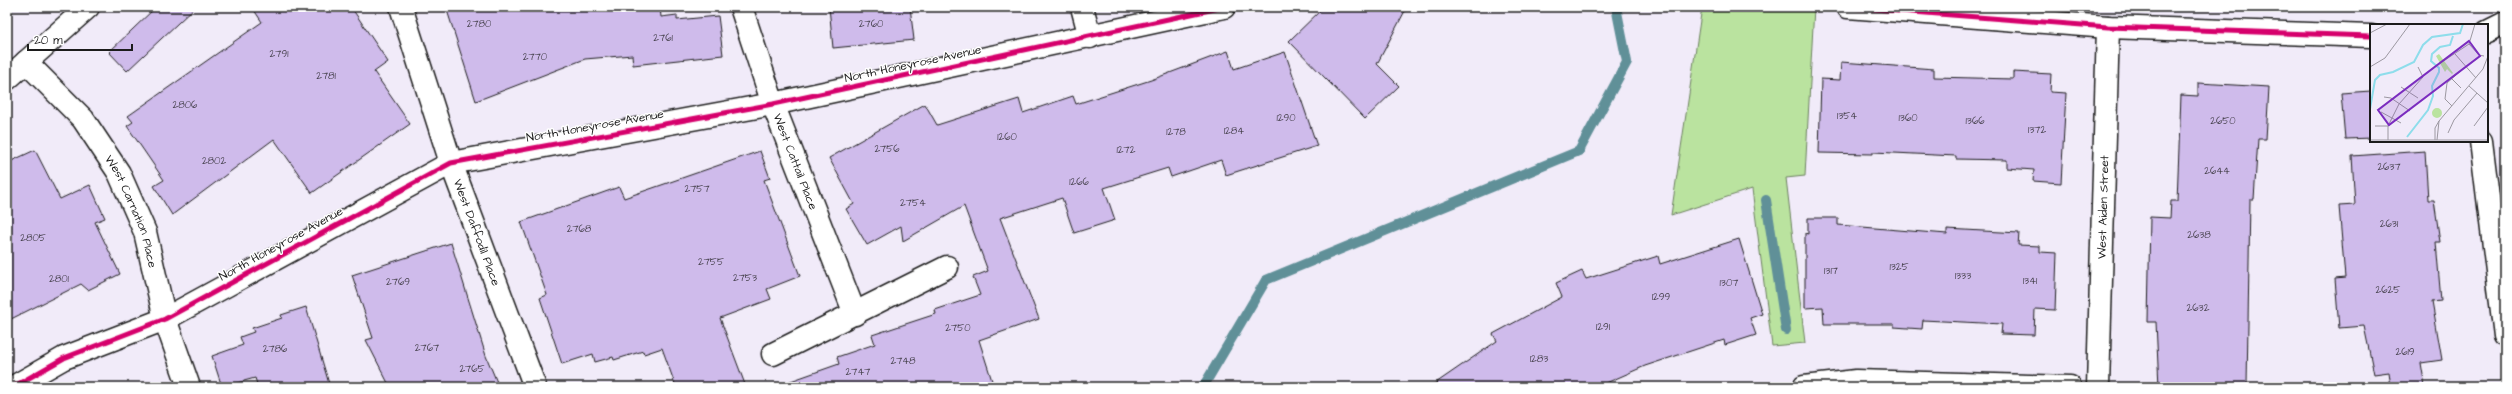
<svg xmlns="http://www.w3.org/2000/svg" width="2512" height="394" font-family="'Architects Daughter',sans-serif">
  <rect width="100%" height="100%" fill="#f1ebf9"/>
  <filter id="ink" filterUnits="userSpaceOnUse"><feTurbulence type="fractalNoise" baseFrequency=".025" numOctaves="2"/><feDisplacementMap in="SourceGraphic" scale="8" xChannelSelector="R" yChannelSelector="G"/><feConvolveMatrix kernelMatrix="1 2 1 2 8 2 1 2 1" color-interpolation-filters="sRGB"/></filter>
  <g filter="url(#ink)">
    <path fill="#bae39f" stroke="#6b805e" d="M 1702,7 L 1814,7 L 1805,176 L 1786,178 L 1805,343 L 1772,346 L 1752,189 L 1671,215 Z"/>
    <g fill="none" stroke-linecap="round" stroke-linejoin="round">
      <g stroke="#609098" stroke-width="10">
        <path d="M 1766,200 L 1786,330"/>
        <path d="M 1203,387 L 1266,280 L 1579,151 L 1627,62 L 1616,7"/>
      </g>
    </g>
    <g fill="#cfbbeb" stroke="#1c1c1c">
      <path d="M 156,7 L 195,7 L 127,71 L 109,52 Z"/>
      <path d="M 252,7 L 351,7 L 388,62 L 374,72 L 410,124 L 312,193 L 274,139 L 172,215 L 154,186 L 164,180 L 127,126 L 133,122 L 128,116 L 262,22 Z"/>
      <path d="M 446,7 L 660,7 L 661,17 L 677,15 L 677,20 L 718,16 L 723,55 L 633,65 L 632,55 L 585,59 L 476,101 Z"/>
      <path d="M 829,7 L 910,7 L 914,40 L 833,48 Z"/>
      <path d="M 1324,7 L 1407,7 L 1377,64 L 1399,86 L 1365,119 L 1289,41 Z"/>
      <path d="M 1228,51 L 1234,69 L 1285,52 L 1317,146 L 1226,175 L 1221,160 L 1171,177 L 1168,168 L 1104,188 L 1115,220 L 1074,233 L 1062,198 L 1000,218 L 1039,319 L 979,340 L 994,387 L 786,387 L 785,383 L 839,364 L 837,357 L 875,344 L 872,335 L 936,314 L 935,310 L 980,295 L 973,277 L 988,271 L 964,206 L 903,241 L 901,226 L 867,245 L 846,209 L 854,204 L 829,158 L 925,104 L 937,125 L 1019,99 L 1023,113 L 1073,96 L 1076,104 L 1151,80 Z"/>
      <path d="M 1841,62 L 1934,69 L 1934,77 L 2013,79 L 2013,72 L 2051,74 L 2050,92 L 2066,93 L 2061,183 L 2033,181 L 2034,170 L 2007,168 L 2007,160 L 1956,159 L 1956,156 L 1873,152 L 1873,154 L 1819,153 L 1821,79 L 1840,80 Z"/>
      <path d="M 2198,83 L 2269,87 L 2266,139 L 2258,139 L 2254,199 L 2250,199 L 2247,385 L 2159,387 L 2156,322 L 2148,322 L 2150,217 L 2170,218 L 2171,201 L 2177,201 L 2181,95 L 2198,96 Z"/>
      <path d="M 2371,91 L 2371,138 L 2345,139 L 2341,93 Z"/>
      <path d="M 35,150 L 60,199 L 90,185 L 105,218 L 95,222 L 120,274 L 88,290 L 81,284 L 7,321 L 7,163 Z"/>
      <path d="M 760,151 L 770,178 L 764,180 L 800,276 L 767,289 L 771,299 L 720,318 L 746,387 L 676,387 L 662,348 L 644,354 L 643,351 L 614,360 L 613,357 L 595,362 L 593,354 L 562,364 L 540,298 L 547,295 L 521,222 L 619,187 L 624,198 Z"/>
      <path d="M 2425,151 L 2428,200 L 2434,200 L 2440,242 L 2436,242 L 2441,301 L 2432,302 L 2442,360 L 2421,363 L 2425,387 L 2391,387 L 2389,372 L 2374,374 L 2364,326 L 2339,328 L 2335,279 L 2345,278 L 2339,206 L 2355,205 L 2352,156 Z"/>
      <path d="M 1808,218 L 1838,218 L 1838,225 L 1947,234 L 1947,229 L 2019,233 L 2018,245 L 2040,246 L 2040,252 L 2057,253 L 2055,310 L 2035,309 L 2034,335 L 2001,334 L 2002,324 L 1923,320 L 1922,329 L 1894,327 L 1894,324 L 1824,324 L 1823,307 L 1805,308 L 1805,233 L 1808,234 Z"/>
      <path d="M 1739,239 L 1762,314 L 1750,318 L 1756,335 L 1725,345 L 1724,340 L 1645,366 L 1597,387 L 1430,387 L 1497,341 L 1493,334 L 1562,297 L 1556,283 L 1582,271 L 1586,279 L 1658,256 L 1660,264 Z"/>
      <path d="M 451,243 L 486,356 L 499,387 L 390,387 L 366,340 L 373,338 L 352,275 Z"/>
      <path d="M 306,307 L 330,387 L 258,387 L 255,378 L 222,387 L 212,356 L 243,345 L 240,337 L 254,332 L 252,328 L 282,318 L 281,315 Z"/>
    </g>
    <g fill="none" stroke-linecap="round" stroke-linejoin="round">
      <defs>
        <g id="minor">
          <path id="s1" d="M 401,7 L 451,163 L 535,387"/>
          <path id="s2" d="M 741,7 L 773,104 L 855,314"/>
          <path d="M 1082,7 L 1090,37"/>
          <path d="M 1848,7 L 2108,27 L 2371,36"/>
          <path d="M 2487,32 L 2505,23"/>
          <path id="s3" d="M 26,62 L 83,119 L 119,173 L 145,232 L 165,319 L 189,387"/>
          <path d="M 7,79 L 88,7"/>
          <path d="M 2481,141 L 2505,336"/>
          <path d="M 773,354 L 947,267"/>
          <path d="M 13,387 L 64,358 L 165,319 L 451,163 L 773,104 L 1224,7"/>
          <path d="M 1804,387 L 1856,381 L 2070,387"/>
          <path id="s4" d="M 2098,387 L 2108,27"/>
        </g>
      </defs>
      <use href="#minor" stroke="#1c1c1c" stroke-width="25"/>
      <use href="#minor" stroke="#fff" stroke-width="22"/>
      <defs>
        <g id="cycleway">
          <path d="M 1848,7 L 2108,27 L 2371,36"/>
          <path d="M 13,387 L 64,358 L 165,319 L 451,163 L 773,104 L 1224,7"/>
        </g>
      </defs>
      <use href="#cycleway" stroke="#fff" stroke-width="8"/>
      <use href="#cycleway" stroke="#d6006c" stroke-width="5"/>
    </g>
  </g>
  <g text-anchor="middle" dominant-baseline="central" stroke-width="3" stroke-linejoin="round" paint-order="stroke">
    <g font-size="10" fill="#494450">
      <text x="479" y="24">2780</text>
      <text x="871" y="24">2760</text>
      <text x="663" y="38">2761</text>
      <text x="279" y="54">2791</text>
      <text x="535" y="57">2770</text>
      <text x="326" y="76">2781</text>
      <text x="185" y="105">2806</text>
      <text x="1847" y="116">1354</text>
      <text x="1286" y="118">1290</text>
      <text x="1908" y="118">1360</text>
      <text x="1975" y="121">1366</text>
      <text x="2223" y="121">2650</text>
      <text x="2037" y="130">1372</text>
      <text x="1234" y="131">1284</text>
      <text x="1176" y="132">1278</text>
      <text x="1007" y="137">1260</text>
      <text x="887" y="149">2756</text>
      <text x="1126" y="150">1272</text>
      <text x="214" y="161">2802</text>
      <text x="2389" y="167">2637</text>
      <text x="2217" y="171">2644</text>
      <text x="1079" y="182">1266</text>
      <text x="697" y="189">2757</text>
      <text x="913" y="203">2754</text>
      <text x="2389" y="224">2631</text>
      <text x="579" y="229">2768</text>
      <text x="2199" y="235">2638</text>
      <text x="33" y="238">2805</text>
      <text x="711" y="262">2755</text>
      <text x="1899" y="267">1325</text>
      <text x="1831" y="271">1317</text>
      <text x="1963" y="276">1333</text>
      <text x="745" y="278">2753</text>
      <text x="59" y="279">2801</text>
      <text x="2030" y="281">1341</text>
      <text x="398" y="282">2769</text>
      <text x="1729" y="283">1307</text>
      <text x="2388" y="290">2625</text>
      <text x="1661" y="297">1299</text>
      <text x="2198" y="308">2632</text>
      <text x="1603" y="327">1291</text>
      <text x="958" y="328">2750</text>
      <text x="427" y="348">2767</text>
      <text x="275" y="349">2786</text>
      <text x="2405" y="352">2619</text>
      <text x="1539" y="359">1283</text>
      <text x="903" y="361">2748</text>
      <text x="472" y="369">2765</text>
      <text x="858" y="372">2747</text>
    </g>
    <g font-size="12" fill="#1c1c1c" stroke="#fff">
      <text transform="translate(913 64) rotate(-12)">North Honeyrose Avenue</text>
      <text transform="translate(595 126) rotate(-10)">North Honeyrose Avenue</text>
      <text stroke="none"><textPath href="#s2" startOffset="164">West Cattail Place</textPath></text>
      <text stroke="none"><textPath href="#s4" startOffset="180">West Aiden Street</textPath></text>
      <text stroke="none"><textPath href="#s3" startOffset="186">West Carnation Place</textPath></text>
      <text stroke="none"><textPath href="#s1" startOffset="238">West Daffodil Place</textPath></text>
      <text transform="translate(281 244) rotate(-29)">North Honeyrose Avenue</text>
    </g>
  </g>
  <g transform="translate(2370 24)">
    <rect width="118" height="118" fill="#f1ebf9"/>
    <path d="M 69,30 L 83,49 L 82,50 L 77,45 L 75,48 L 66,32 ZM62 89a5 5 0 1 1 10 0a5 5 0 1 1-10 0Z" fill="#bae39f"/>
    <path fill="none" stroke="#8eddeb" stroke-width="2" d="M 0,85 L 5,56 L 10,51 L 23,48 L 44,38 L 53,21 L 62,13 L 90,9 L 93,0M 37,113 L 58,86 L 63,72 L 62,62 L 69,48 L 69,44 L 61,37 L 62,30 L 70,23 L 80,21 L 83,12"/>
    <path fill="none" stroke="#9c98a1" stroke-width="1" d="M 0,9 L 17,0M 99,20 L 109,31 L 114,32M 85,30 L 106,54M 72,38 L 99,20 L 105,0M 0,43 L 15,34 L 40,0M 81,54 L 91,64M 99,62 L 118,79M 31,63 L 48,74M 14,73 L 21,74 L 40,87M 82,82 L 75,75 L 77,59 L 95,43M 11,88 L 31,99M 69,97 L 113,45 L 118,32M 5,102 L 18,102M 104,102 L 118,83M 78,109 L 84,96 L 107,69M 0,116 L 118,116M 18,116 L 18,102 L 29,80 L 53,53 L 48,43M 65,116 L 65,104 L 69,97 L 67,116"/>
    <path fill="#7b2cbf" fill-opacity="0.15" stroke="#7b2cbf" stroke-width="2" d="M 99,17 L 110,32 L 19,101 L 8,86 Z"/>
    <rect width="118" height="118" fill="none" stroke="#1c1c1c" stroke-width="2"/>
  </g>
  <rect width="2512" height="394" fill="none" stroke="#fff" stroke-width="24"/>
  <rect x="12" y="12" width="2488" height="370" fill="none" stroke="#1c1c1c" stroke-width="1.5" filter="url(#ink)"/>
  <path d="M28 44v6h104v-6" fill="none" stroke="#1c1c1c" stroke-width="2"/>
  <text x="34" y="44" font-size="12" fill="#1c1c1c" stroke="#ffffff" stroke-width="3" paint-order="stroke">20 m</text>
</svg>
